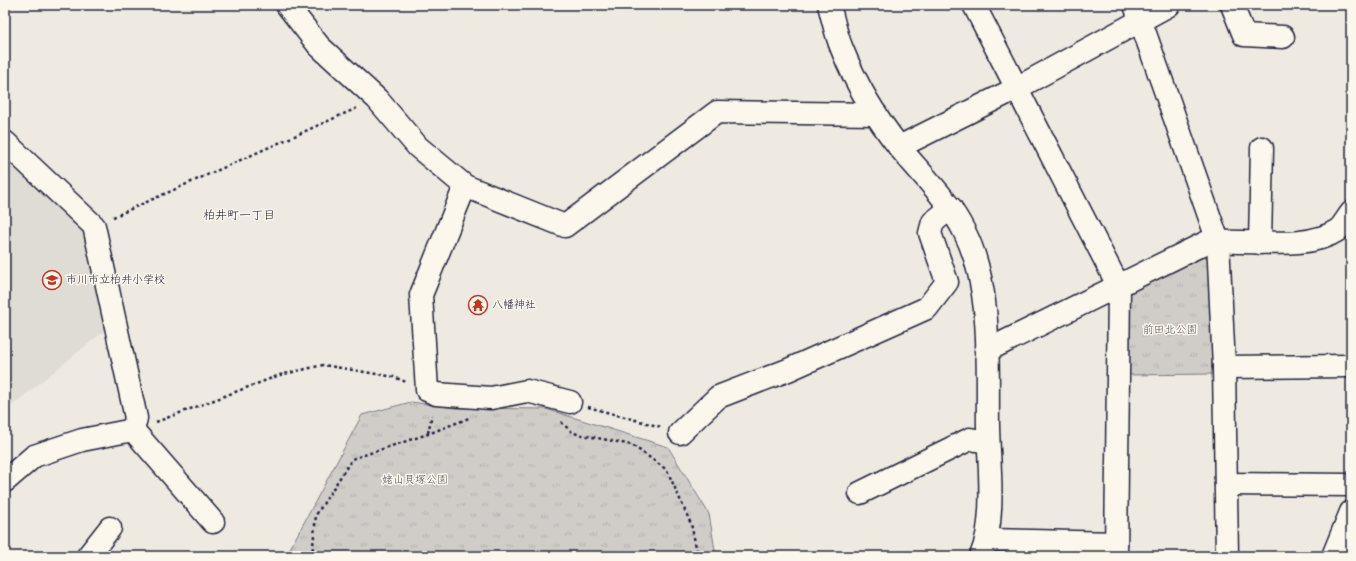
<svg xmlns="http://www.w3.org/2000/svg" width="1356" height="561" font-family="Kalam,'Klee One',sans-serif">
  <defs>
    <pattern id="park-tufts" width="24" height="20" patternUnits="userSpaceOnUse"><rect width="24" height="20" fill="#d0cdc9"/><path d="M3 7l-1-3M5 7V3M7 7l1-3M15 17l-1-3M17 17v-4M19 17l1-3" fill="none" stroke="#b2b0ae"/></pattern>
  </defs>
  <rect width="100%" height="100%" fill="#eeeae2"/>
  <filter id="ink" filterUnits="userSpaceOnUse"><feTurbulence type="fractalNoise" baseFrequency=".025" numOctaves="2"/><feDisplacementMap in="SourceGraphic" scale="8" xChannelSelector="R" yChannelSelector="G"/><feConvolveMatrix kernelMatrix="1 2 1 2 8 2 1 2 1" color-interpolation-filters="sRGB"/></filter>
  <g filter="url(#ink)">
    <path fill="#dfdbd5" d="M 5,153 L 89,234 L 109,327 L 5,411 Z"/>
    <g fill="url(#park-tufts)" stroke="#797882">
      <path d="M 1204,257 L 1212,261 L 1216,374 L 1126,375 L 1126,292 Z"/>
      <path d="M 411,402 L 455,408 L 546,409 L 668,447 L 709,514 L 716,556 L 286,556 L 362,415 Z"/>
    </g>
    <g fill="none" stroke-linecap="round" stroke-linejoin="round">
      <defs>
        <g id="minor">
          <path d="M 287,5 L 319,46 L 377,99 L 418,147 L 465,186 L 565,226 L 717,112 L 876,114"/>
          <path d="M 829,5 C 833,19 836,35 842,49 C 856,84 876,118 900,148 C 922,175 948,199 964,231 C 993,286 987,367 988,427 C 989,467 996,520 981,556"/>
          <path d="M 974,5 L 1119,287 L 1116,556"/>
          <path d="M 1135,5 L 1218,241 L 1224,367 L 1227,556"/>
          <path d="M 1232,5 L 1244,35 L 1283,37"/>
          <path d="M 5,142 L 94,226 L 136,418 L 133,430"/>
          <path d="M 899,147 L 1017,88 L 1169,5"/>
          <path d="M 465,186 L 421,295 L 427,390 L 436,394 L 491,398 L 527,391 L 570,402"/>
          <path d="M 1260,243 L 1262,148"/>
          <path d="M 986,351 L 1205,243 C 1245,237 1303,253 1338,230 C 1343,226 1347,218 1351,213"/>
          <path d="M 1224,367 L 1351,366"/>
          <path d="M 133,430 L 213,522"/>
          <path d="M 680,433 L 718,397 L 788,370 L 927,308 L 947,282 L 930,233 L 933,222 L 951,208"/>
          <path d="M 5,481 L 34,456 L 82,440 L 133,430"/>
          <path d="M 1226,484 L 1351,485"/>
          <path d="M 860,493 L 970,439 L 988,442"/>
          <path d="M 987,540 L 1116,543"/>
          <path d="M 88,556 L 110,528"/>
          <path d="M 1333,556 L 1351,512"/>
        </g>
      </defs>
      <use href="#minor" stroke="#22223b" stroke-width="25"/>
      <g stroke="#22223b" stroke-width="2.5" stroke-dasharray="3 3" stroke-linecap="butt">
        <path d="M 113,217 L 357,108"/>
        <path d="M 588,407 L 661,427"/>
        <path d="M 156,422 L 280,375 L 323,365 L 394,377 L 406,382"/>
        <path d="M 561,422 L 573,433 L 632,445 L 667,470 L 691,524 L 698,556"/>
        <path d="M 428,433 L 432,415"/>
        <path d="M 312,556 L 316,515 L 352,459 L 428,434 L 469,418"/>
      </g>
      <use href="#minor" stroke="#fbf7ec" stroke-width="22"/>
    </g>
  </g>
  <defs>
    <symbol id="school-ring" viewBox="-11 -11 22 22"><circle r="9.5" fill="#fbf7ec" stroke="#c8321e" stroke-width="1.5"/><path d="M0-5L7-2L0 1L-7-2ZM-4 1L0 2.5L4 1V4Q0 6-4 4Z" fill="#c8321e"/></symbol>
    <symbol id="temple-ring" viewBox="-11 -11 22 22"><circle r="9.5" fill="#fbf7ec" stroke="#c8321e" stroke-width="1.5"/><path d="M0-6L5-2H3V0L6.5 2.5H4V6H1.5V3h-3V6H-4V2.5H-6.5L-3 0V-2H-5Z" fill="#c8321e"/></symbol>
  </defs>
  <g fill-rule="evenodd">
    <use href="#school-ring" x="41" y="269" width="22" height="22"/>
    <use href="#temple-ring" x="467" y="294" width="22" height="22"/>
  </g>
  <g text-anchor="middle" dominant-baseline="central" stroke-width="3" stroke-linejoin="round" paint-order="stroke">
    <g font-size="11" fill="#22223b" stroke="#fbf7ec" text-anchor="start">
      <text x="66" y="280">市川市立柏井小学校</text>
      <text x="492" y="305">八幡神社</text>
    </g>
    <g font-size="11" fill="#565566" stroke="#fbf7ec">
      <text x="1170" y="330">前田北公園</text>
      <text x="415" y="480">姥山貝塚公園</text>
    </g>
    <g font-size="12" fill="#22223b" stroke="#fbf7ec">
      <text x="239" y="215">柏井町一丁目</text>
    </g>
  </g>
  <rect width="1356" height="561" fill="none" stroke="#fbf7ec" stroke-width="20"/>
  <rect x="10" y="10" width="1336" height="541" fill="none" stroke="#22223b" stroke-width="1.5" filter="url(#ink)"/>
</svg>
